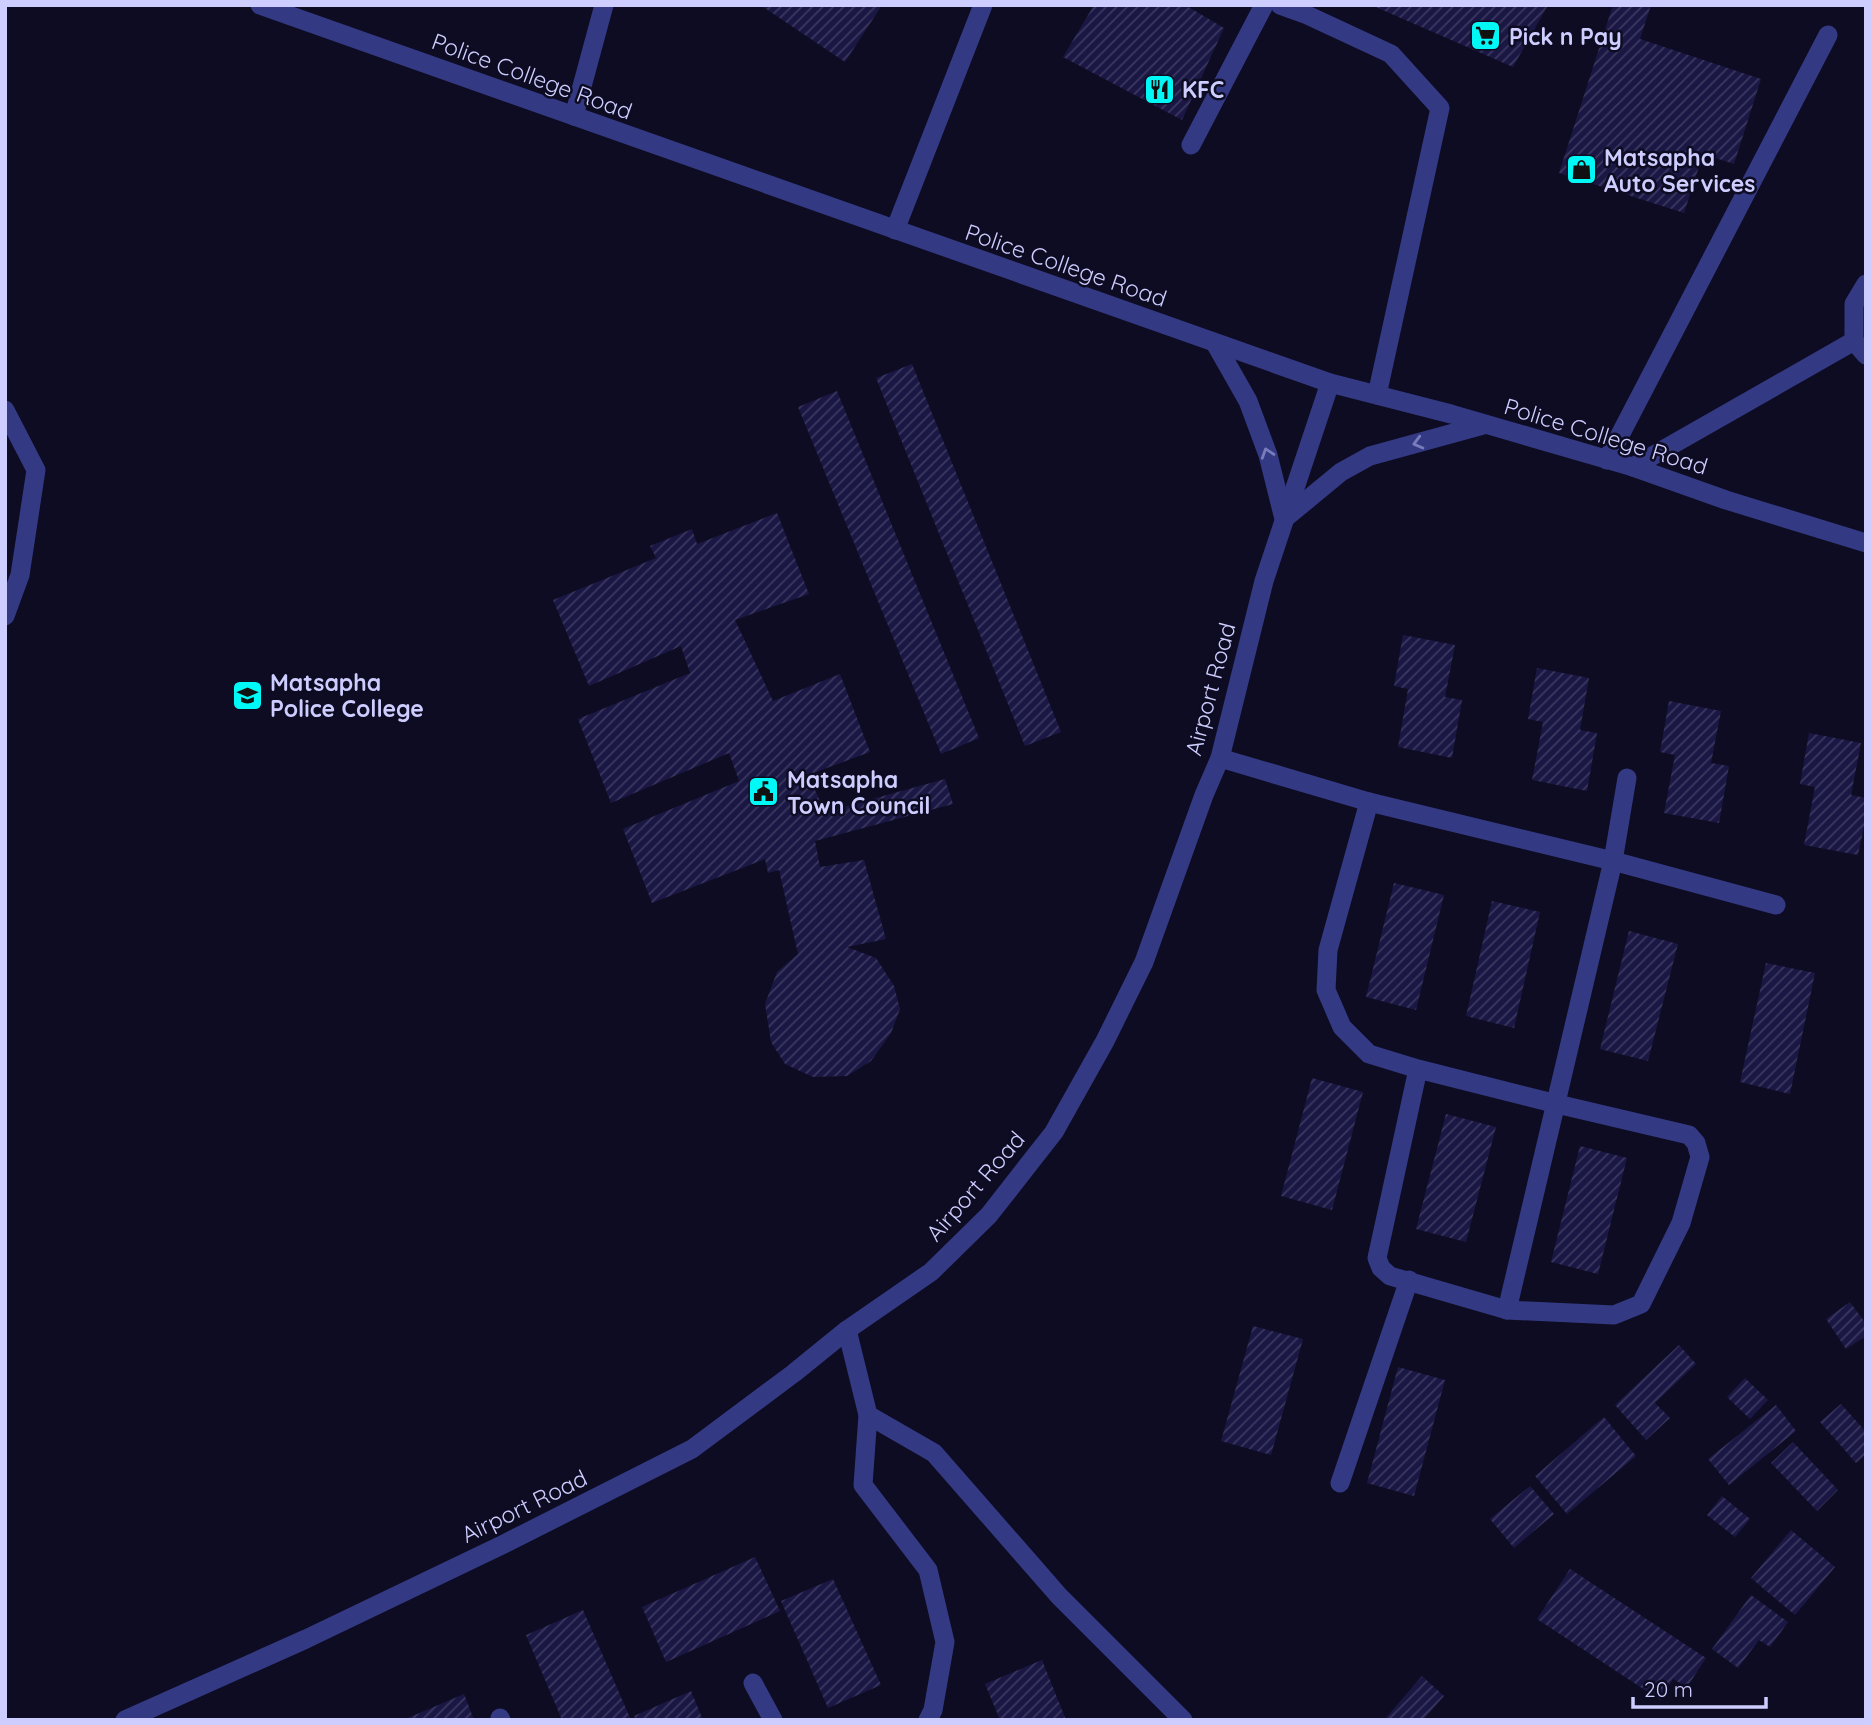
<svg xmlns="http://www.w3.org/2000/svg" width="1871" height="1725" font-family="Quicksand,sans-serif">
  <defs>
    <pattern id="building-hatch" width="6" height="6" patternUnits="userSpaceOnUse" patternTransform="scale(1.75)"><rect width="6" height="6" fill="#1b1744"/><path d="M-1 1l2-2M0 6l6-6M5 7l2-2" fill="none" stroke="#3b3860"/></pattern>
  </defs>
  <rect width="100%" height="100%" fill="#0d0c22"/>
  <g fill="url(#building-hatch)">
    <path d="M 760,5 L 882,5 L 845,62 Z"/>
    <path d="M 1094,5 L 1185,5 L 1224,28 L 1182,120 L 1063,57 Z"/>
    <path d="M 1371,5 L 1548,5 L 1513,67 Z"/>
    <path d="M 1613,5 L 1651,5 L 1640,39 L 1761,79 L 1734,164 L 1703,154 L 1684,213 L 1559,173 Z"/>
    <path d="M 912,364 L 1061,732 L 1025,746 L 876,378 Z"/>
    <path d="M 837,391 L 979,738 L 941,754 L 798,407 Z"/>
    <path d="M 777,513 L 809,594 L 735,620 L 773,701 L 840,674 L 870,752 L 808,775 L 825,812 L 945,779 L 953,804 L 815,841 L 820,867 L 864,860 L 886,939 L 847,947 L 876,958 L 894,986 L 900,1009 L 891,1033 L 871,1061 L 847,1076 L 813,1077 L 785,1064 L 771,1042 L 765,1004 L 777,972 L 798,954 L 779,870 L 768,873 L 765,859 L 652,903 L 623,829 L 739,781 L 729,753 L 611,803 L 578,719 L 690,673 L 681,646 L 589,686 L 553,600 L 656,558 L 650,546 L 692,529 L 697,544 Z"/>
    <path d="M 1403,635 L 1455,645 L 1445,697 L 1462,700 L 1452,758 L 1398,747 L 1408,689 L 1394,686 Z"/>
    <path d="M 1537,668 L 1589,678 L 1580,730 L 1597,733 L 1587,791 L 1532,780 L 1543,722 L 1528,719 Z"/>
    <path d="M 1669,701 L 1721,711 L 1711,763 L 1729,766 L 1719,823 L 1664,813 L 1675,755 L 1660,752 Z"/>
    <path d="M 1809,733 L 1861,743 L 1851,795 L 1866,798 L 1866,817 L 1858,855 L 1804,845 L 1815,787 L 1800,784 Z"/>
    <path d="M 1394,883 L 1444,895 L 1416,1010 L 1366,997 Z"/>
    <path d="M 1492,901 L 1540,912 L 1514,1028 L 1466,1016 Z"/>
    <path d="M 1629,931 L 1678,944 L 1648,1061 L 1600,1049 Z"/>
    <path d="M 1766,963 L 1815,973 L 1790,1094 L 1740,1082 Z"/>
    <path d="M 1312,1078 L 1363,1092 L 1332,1210 L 1281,1196 Z"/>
    <path d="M 1446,1114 L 1496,1127 L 1466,1242 L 1416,1229 Z"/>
    <path d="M 1580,1146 L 1627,1158 L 1598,1274 L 1551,1262 Z"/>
    <path d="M 1850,1302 L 1866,1324 L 1866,1336 L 1846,1349 L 1826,1319 Z"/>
    <path d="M 1253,1326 L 1303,1339 L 1271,1455 L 1221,1441 Z"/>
    <path d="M 1679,1345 L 1696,1364 L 1655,1403 L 1670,1418 L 1646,1440 L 1615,1405 Z"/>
    <path d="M 1398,1367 L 1445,1380 L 1414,1496 L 1367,1483 Z"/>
    <path d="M 1745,1378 L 1768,1400 L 1750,1419 L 1727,1397 Z"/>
    <path d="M 1841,1404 L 1866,1432 L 1866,1454 L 1856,1463 L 1820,1422 Z"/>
    <path d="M 1776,1405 L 1796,1431 L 1729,1485 L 1708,1459 Z"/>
    <path d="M 1604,1417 L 1636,1456 L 1567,1514 L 1535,1476 Z"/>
    <path d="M 1793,1442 L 1838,1490 L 1817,1511 L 1771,1463 Z"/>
    <path d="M 1530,1486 L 1554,1514 L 1514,1548 L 1490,1519 Z"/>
    <path d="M 1722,1496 L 1750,1519 L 1735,1537 L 1707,1515 Z"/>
    <path d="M 1791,1530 L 1835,1567 L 1795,1615 L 1751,1578 Z"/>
    <path d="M 755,1557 L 780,1611 L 666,1662 L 642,1607 Z"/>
    <path d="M 1570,1569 L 1706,1658 L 1687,1687 L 1673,1679 L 1660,1700 L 1537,1619 Z"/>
    <path d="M 833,1579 L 881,1685 L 828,1708 L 781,1601 Z"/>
    <path d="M 1751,1595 L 1788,1622 L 1770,1647 L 1759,1640 L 1738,1668 L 1712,1649 Z"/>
    <path d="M 583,1610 L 631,1720 L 562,1720 L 526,1635 Z"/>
    <path d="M 1042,1660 L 1066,1720 L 1000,1720 L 985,1684 Z"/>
    <path d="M 1422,1676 L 1444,1696 L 1423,1720 L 1384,1720 Z"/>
    <path d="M 691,1691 L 703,1720 L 636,1720 L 634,1716 Z"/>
    <path d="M 464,1694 L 474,1720 L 403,1720 Z"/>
  </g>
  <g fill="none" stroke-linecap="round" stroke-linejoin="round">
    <g stroke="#343984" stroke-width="19">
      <path d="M 1280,5 L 1305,14 L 1391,54 L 1440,108 L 1377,395"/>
      <path d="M 1191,145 L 1264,5"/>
      <path d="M 895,230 L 983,5"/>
      <path d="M 1854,341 L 1854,304 L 1866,284"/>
      <path d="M 1854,341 L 1866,355"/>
      <path d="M 1607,460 L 1828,35"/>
      <path d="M 1633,467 L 1854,341"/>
    </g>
    <g stroke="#343984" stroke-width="19">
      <path d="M 574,116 L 604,5"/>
      <path d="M 5,410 L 36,470 L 20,575 L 5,616"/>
      <path d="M 1220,758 L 1369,802 L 1613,861 L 1776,905"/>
      <path d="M 1369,802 L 1328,950 L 1326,990 L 1342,1027 L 1369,1054 L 1418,1069 L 1557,1104 L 1689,1135 L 1696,1143 L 1700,1157 L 1681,1223 L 1641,1304 L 1614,1315 L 1507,1310 L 1390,1276 L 1381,1268 L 1377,1258 L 1418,1069"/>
      <path d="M 1507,1310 L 1613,861 L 1627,778"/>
      <path d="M 847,1330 L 868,1415 L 863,1485 L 928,1570 L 945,1642 L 933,1710 L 928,1720"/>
      <path d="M 868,1415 L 934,1453 L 1059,1596 L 1183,1720"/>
      <path d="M 1340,1483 L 1409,1280"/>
      <path d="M 753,1683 L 773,1720"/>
      <path d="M 500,1718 L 501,1720"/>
    </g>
    <g stroke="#343984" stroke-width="19">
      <path d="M 260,5 L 1330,383 L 1451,414 L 1633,467 L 1726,500 L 1866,543"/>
      <path d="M 1215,343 L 1248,401 L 1268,455 L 1284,519 L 1341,472 L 1370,456 L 1483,425"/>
      <path d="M 125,1720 L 306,1639 L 504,1544 L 692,1449 L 794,1373 L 847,1330 L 931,1272 L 989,1215 L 1054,1132 L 1105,1041 L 1144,962 L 1204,795 L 1220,758 L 1264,581 L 1330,383"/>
    </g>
  </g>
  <defs><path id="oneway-chevron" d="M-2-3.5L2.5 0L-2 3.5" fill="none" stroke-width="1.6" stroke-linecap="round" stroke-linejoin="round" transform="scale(1.75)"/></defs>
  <g stroke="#797cbb">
    <use href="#oneway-chevron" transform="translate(1418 443) rotate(165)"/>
    <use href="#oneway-chevron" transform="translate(1267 453) rotate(-108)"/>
  </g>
  <defs>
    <symbol id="supermarket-square" viewBox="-11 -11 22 22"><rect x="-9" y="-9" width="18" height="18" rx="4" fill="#00f8f7" stroke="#0d0c22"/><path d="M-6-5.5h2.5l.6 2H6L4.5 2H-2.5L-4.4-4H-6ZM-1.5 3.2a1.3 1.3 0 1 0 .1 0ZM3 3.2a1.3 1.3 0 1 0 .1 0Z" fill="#111"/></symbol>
    <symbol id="restaurant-square" viewBox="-11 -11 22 22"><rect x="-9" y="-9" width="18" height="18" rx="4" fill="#00f8f7" stroke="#0d0c22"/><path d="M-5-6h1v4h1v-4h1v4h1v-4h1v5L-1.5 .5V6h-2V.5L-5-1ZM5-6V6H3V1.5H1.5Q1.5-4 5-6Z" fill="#111"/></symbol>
    <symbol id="shop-square" viewBox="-11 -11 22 22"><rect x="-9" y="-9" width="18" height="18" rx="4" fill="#00f8f7" stroke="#0d0c22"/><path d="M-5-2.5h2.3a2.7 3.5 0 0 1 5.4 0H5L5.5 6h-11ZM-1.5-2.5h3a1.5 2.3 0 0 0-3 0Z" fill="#111"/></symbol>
    <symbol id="university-square" viewBox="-11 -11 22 22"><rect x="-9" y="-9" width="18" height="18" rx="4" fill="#00f8f7" stroke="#0d0c22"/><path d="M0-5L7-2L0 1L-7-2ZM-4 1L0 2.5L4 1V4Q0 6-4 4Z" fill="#111"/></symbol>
    <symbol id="civic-square" viewBox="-11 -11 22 22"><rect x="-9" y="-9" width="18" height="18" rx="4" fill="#00f8f7" stroke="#0d0c22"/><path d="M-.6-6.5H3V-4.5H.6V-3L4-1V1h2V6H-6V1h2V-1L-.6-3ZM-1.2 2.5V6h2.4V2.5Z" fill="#111"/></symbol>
  </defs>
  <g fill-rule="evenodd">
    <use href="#supermarket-square" x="1468" y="18" width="35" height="35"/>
    <use href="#restaurant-square" x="1142" y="72" width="35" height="35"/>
    <use href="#shop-square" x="1564" y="152" width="35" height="35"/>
    <use href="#university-square" x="230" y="678" width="35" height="35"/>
    <use href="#civic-square" x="746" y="774" width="35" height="35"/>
  </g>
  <g text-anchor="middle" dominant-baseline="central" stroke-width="5" stroke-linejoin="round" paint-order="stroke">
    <g font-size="23" font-weight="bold" fill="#cecdff" stroke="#0d0c22" text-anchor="start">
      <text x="1509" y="36">Pick n Pay</text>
      <text x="1182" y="89">KFC</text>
      <text x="1604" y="157">Matsapha<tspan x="1604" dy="26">Auto Services</tspan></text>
      <text x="270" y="682">Matsapha<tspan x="270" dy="26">Police College</tspan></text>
      <text x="787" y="779">Matsapha<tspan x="787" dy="26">Town Council</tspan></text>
    </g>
    <g font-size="23" fill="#cecdff" stroke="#0d0c22">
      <text transform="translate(532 76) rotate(20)">Police College Road</text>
      <text transform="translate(1066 265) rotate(19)">Police College Road</text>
      <text transform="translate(1606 436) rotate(17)">Police College Road</text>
      <text transform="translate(1210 689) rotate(-75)">Airport Road</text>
      <text transform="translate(975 1186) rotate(-49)">Airport Road</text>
      <text transform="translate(524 1506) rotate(-26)">Airport Road</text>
    </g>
  </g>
  <rect width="1871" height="1725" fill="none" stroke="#cecdff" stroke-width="14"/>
  <path d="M1633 1697v10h133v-10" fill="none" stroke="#cecdff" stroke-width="3.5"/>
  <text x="1644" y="1697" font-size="21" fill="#cecdff" stroke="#0d0c22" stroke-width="5" paint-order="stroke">20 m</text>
</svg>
